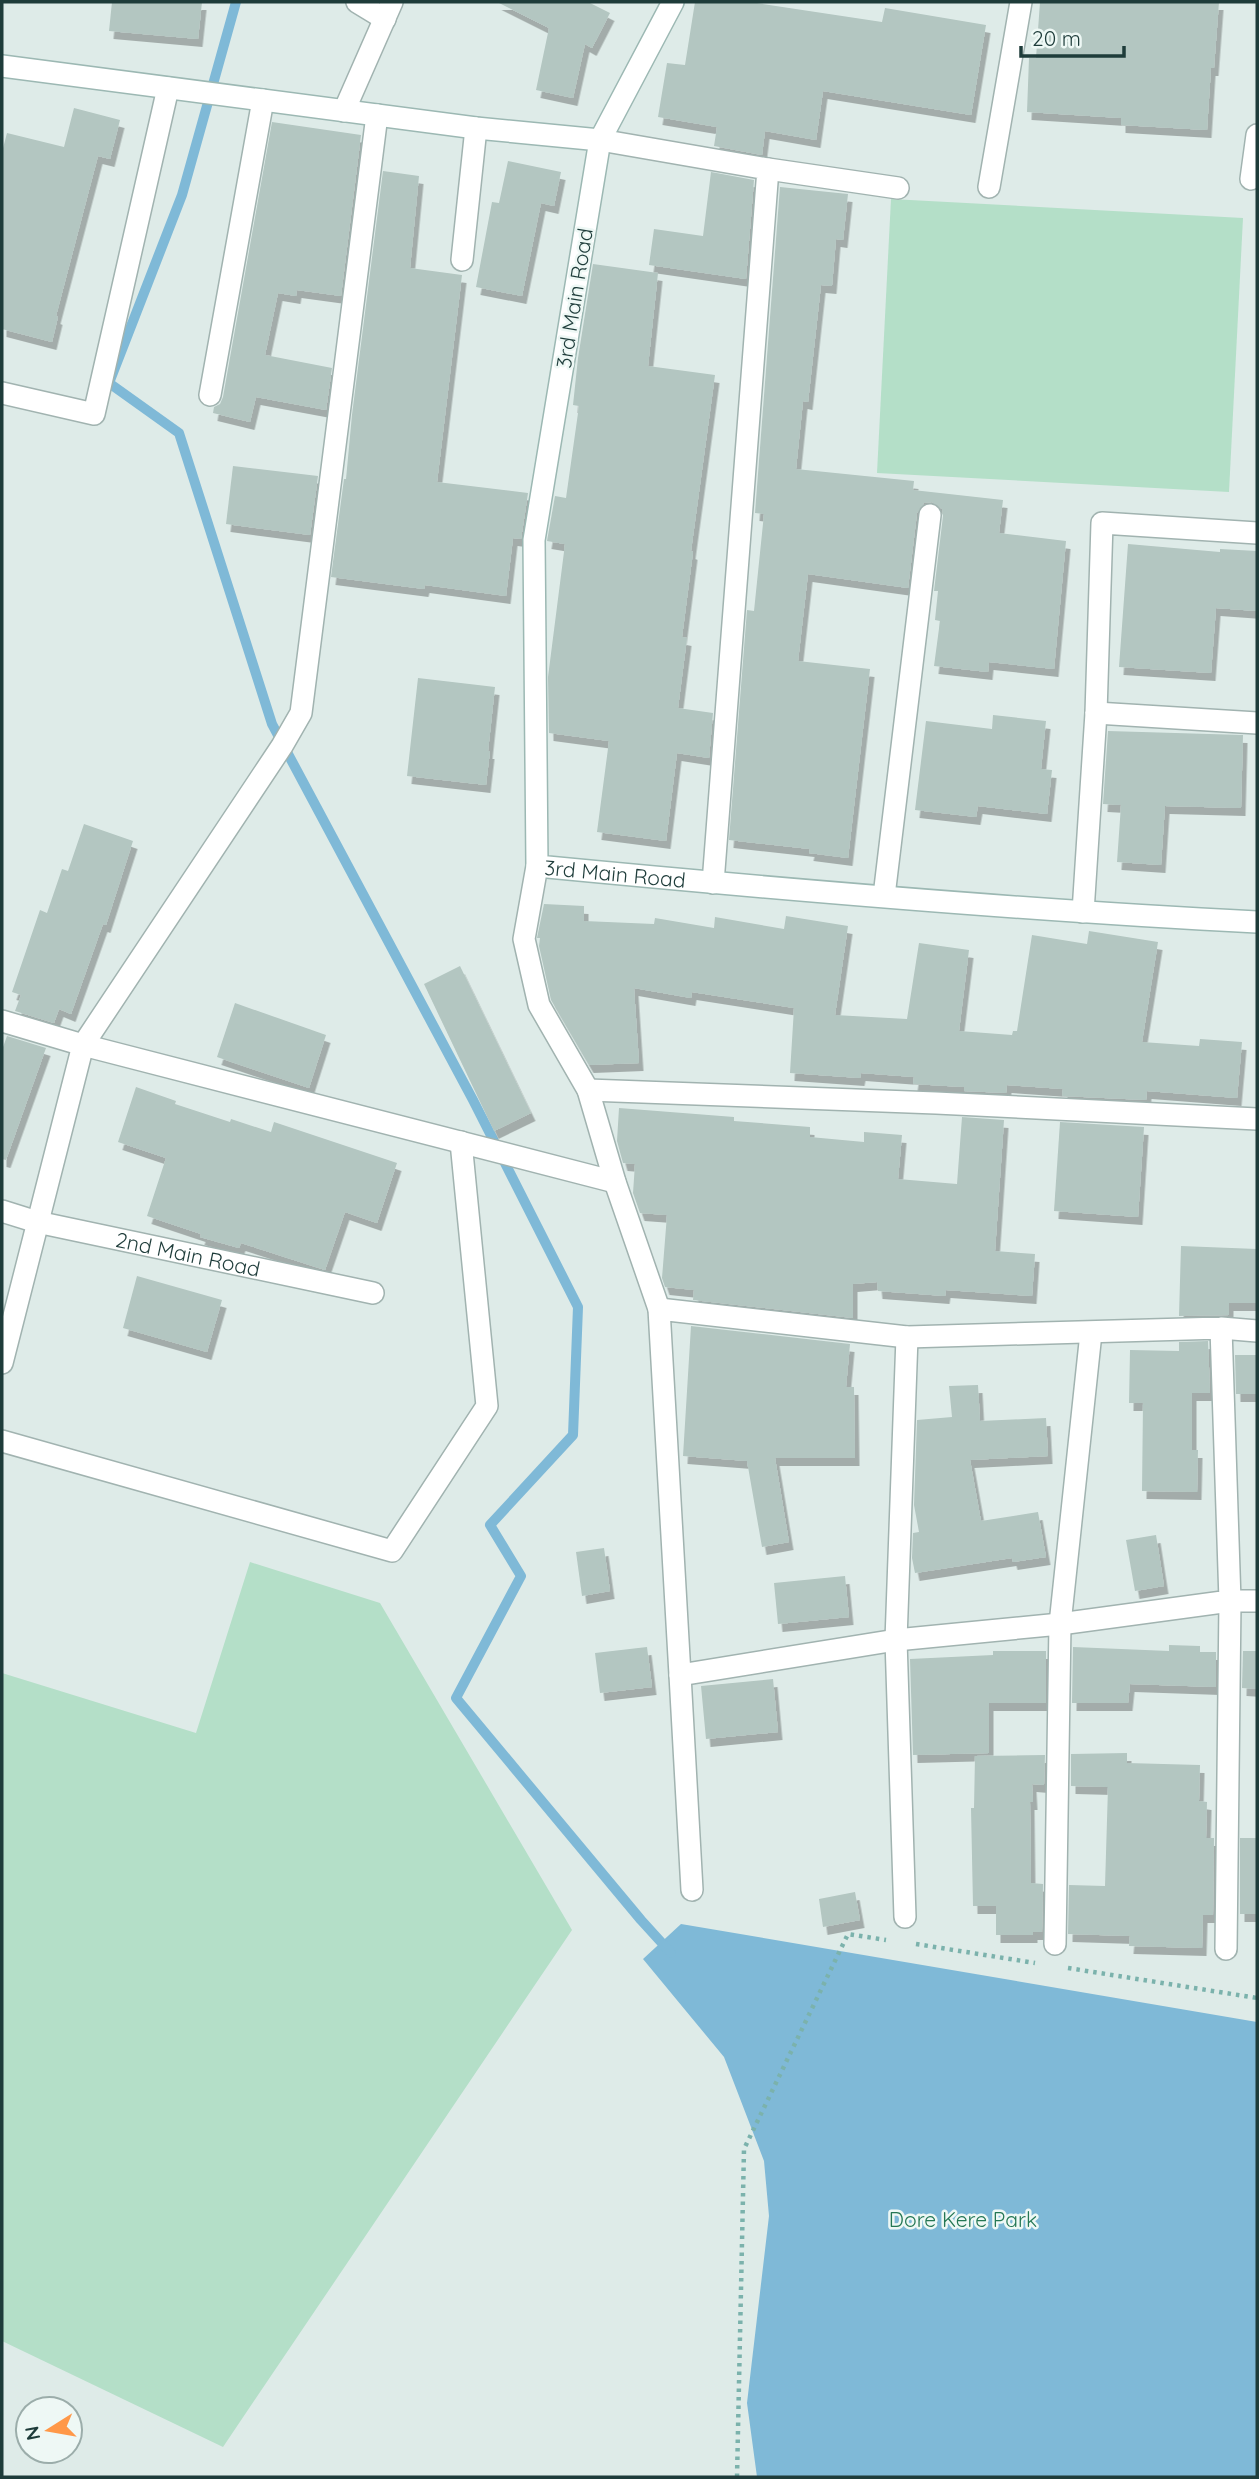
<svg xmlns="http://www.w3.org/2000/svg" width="1259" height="2479" font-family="Quicksand,sans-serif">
  <defs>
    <filter id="shadow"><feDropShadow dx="4.5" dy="8" stdDeviation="0" flood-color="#0004"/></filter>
  </defs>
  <rect width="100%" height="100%" fill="#deebe8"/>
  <g fill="#b4dfc8">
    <path d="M 891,199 L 1243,218 L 1229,492 L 877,473 Z"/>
    <path d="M 250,1562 L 380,1603 L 572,1930 L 223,2447 L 2,2341 L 2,1673 L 196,1733 Z"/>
  </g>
  <path fill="#7fb9d7" d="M 681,1924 L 1257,2022 L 1257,2477 L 757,2477 L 747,2403 L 769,2216 L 764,2161 L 724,2057 L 643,1959 Z"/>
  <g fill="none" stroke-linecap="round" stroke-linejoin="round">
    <path stroke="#7fb9d7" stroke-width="10" d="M 236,2 L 182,195 L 109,383 L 179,433 L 272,724 L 473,1100 L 578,1307 L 573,1435 L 490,1525 L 521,1576 L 456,1698 L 641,1920 L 671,1953"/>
  </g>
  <g fill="#b3c6c1" filter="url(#shadow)">
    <path d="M 112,2 L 202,2 L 198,39 L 109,31 Z"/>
    <path d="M 497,2 L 588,2 L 610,13 L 592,48 L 585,44 L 573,98 L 536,90 L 549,28 Z"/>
    <path d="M 695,2 L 750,2 L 882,22 L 885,8 L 986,25 L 971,115 L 823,91 L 816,140 L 765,131 L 762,155 L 714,146 L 717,127 L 658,117 L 667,63 L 685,65 Z"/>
    <path d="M 1040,2 L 1219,2 L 1214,68 L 1211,68 L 1207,130 L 1121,125 L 1121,118 L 1027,112 L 1029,58 L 1036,58 Z"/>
    <path d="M 74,108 L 120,120 L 110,159 L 98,156 L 56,316 L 58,317 L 52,342 L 2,329 L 2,152 L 7,133 L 64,147 Z"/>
    <path d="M 272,122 L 361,135 L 341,296 L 297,290 L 296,296 L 278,293 L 265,355 L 332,368 L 326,410 L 256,397 L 250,422 L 213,413 L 214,407 L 220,404 L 223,397 Z"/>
    <path d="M 508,161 L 561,172 L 554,206 L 541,203 L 522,296 L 476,287 L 492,202 L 499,203 Z"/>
    <path d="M 383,171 L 419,176 L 410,268 L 462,275 L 437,482 L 528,493 L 521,539 L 513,538 L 506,596 L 425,585 L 424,589 L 331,577 L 344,479 L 346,479 L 352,415 Z"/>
    <path d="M 711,172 L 754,180 L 746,279 L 649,265 L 654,229 L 703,236 Z"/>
    <path d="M 780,187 L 848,194 L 843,240 L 836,239 L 832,286 L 821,285 L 808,402 L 803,401 L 796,469 L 914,481 L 913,490 L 1003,500 L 999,533 L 1066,541 L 1054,669 L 989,662 L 988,672 L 934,666 L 940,621 L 935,620 L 938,591 L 934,591 L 943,516 L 942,509 L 932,502 L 924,503 L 917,513 L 908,588 L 808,574 L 798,661 L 870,669 L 848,858 L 809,853 L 810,849 L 729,840 L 747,610 L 754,611 L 764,514 L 755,513 Z"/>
    <path d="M 593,264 L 658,273 L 648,366 L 715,375 L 691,551 L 693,552 L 682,637 L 687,638 L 678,708 L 713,713 L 709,758 L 677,753 L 666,841 L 597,832 L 609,741 L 549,733 L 548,677 L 565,544 L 547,541 L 555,496 L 566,498 L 579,406 L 573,405 L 578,358 Z"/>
    <path d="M 233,466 L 318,476 L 310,535 L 226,524 Z"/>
    <path d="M 1128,544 L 1220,552 L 1220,549 L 1257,551 L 1257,611 L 1216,608 L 1211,673 L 1119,667 Z"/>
    <path d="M 418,678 L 495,687 L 488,751 L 490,751 L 486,785 L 407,776 Z"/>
    <path d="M 993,715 L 1046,721 L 1041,769 L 1052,770 L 1047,814 L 978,806 L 976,817 L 915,810 L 926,721 L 992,729 Z"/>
    <path d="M 1108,731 L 1243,735 L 1241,808 L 1165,806 L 1161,865 L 1117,862 L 1121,805 L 1103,804 Z"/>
    <path d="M 84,824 L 133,841 L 106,925 L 103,924 L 71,1014 L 59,1009 L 54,1023 L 15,1011 L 21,995 L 12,992 L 40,910 L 47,913 L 62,869 L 68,871 Z"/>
    <path d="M 544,904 L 584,906 L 584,921 L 654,924 L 655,918 L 714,928 L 715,917 L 784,929 L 786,916 L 848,926 L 835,1015 L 907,1019 L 919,943 L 969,950 L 959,1031 L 1012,1035 L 1013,1031 L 1017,1031 L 1032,935 L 1087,944 L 1089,931 L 1158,942 L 1142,1042 L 1199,1046 L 1200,1039 L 1242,1042 L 1237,1098 L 1147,1091 L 1146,1100 L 1062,1096 L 1063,1089 L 1007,1085 L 1006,1093 L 964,1091 L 964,1087 L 913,1084 L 914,1077 L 861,1073 L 860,1078 L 790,1073 L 794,1008 L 692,992 L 691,998 L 634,988 L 639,1063 L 589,1065 L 551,1000 L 539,946 L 540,938 L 537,938 Z"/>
    <path d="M 460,966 L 531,1113 L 494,1131 L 424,984 Z"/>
    <path d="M 235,1003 L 326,1035 L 309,1088 L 217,1057 Z"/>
    <path d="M 7,1036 L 46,1048 L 6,1160 L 2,1159 L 2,1050 Z"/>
    <path d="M 136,1087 L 176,1101 L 175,1104 L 230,1122 L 231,1119 L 271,1132 L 274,1122 L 397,1163 L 377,1223 L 345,1212 L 325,1270 L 241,1243 L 239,1248 L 200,1237 L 201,1234 L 147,1216 L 166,1158 L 118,1142 Z"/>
    <path d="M 619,1108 L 734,1117 L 734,1121 L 810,1127 L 810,1137 L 864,1142 L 864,1132 L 902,1135 L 898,1179 L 957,1184 L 962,1117 L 1004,1120 L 995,1251 L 1035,1254 L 1032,1296 L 946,1290 L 945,1296 L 878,1291 L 877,1282 L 853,1284 L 853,1318 L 693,1300 L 694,1290 L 665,1287 L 662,1278 L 667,1215 L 640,1213 L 633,1193 L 635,1164 L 623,1163 L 617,1141 Z"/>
    <path d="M 1060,1122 L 1144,1127 L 1138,1217 L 1054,1211 Z"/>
    <path d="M 1181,1246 L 1257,1249 L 1257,1303 L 1229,1303 L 1229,1315 L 1179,1316 Z"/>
    <path d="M 137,1276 L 222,1300 L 207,1352 L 123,1328 Z"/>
    <path d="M 691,1326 L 850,1344 L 846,1387 L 854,1387 L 855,1458 L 775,1458 L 789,1542 L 762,1547 L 747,1461 L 683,1456 Z"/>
    <path d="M 1208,1341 L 1210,1393 L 1192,1393 L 1192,1450 L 1198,1450 L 1197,1492 L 1142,1491 L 1143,1403 L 1129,1403 L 1130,1350 L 1179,1351 L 1179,1342 Z"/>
    <path d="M 1235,1355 L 1257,1355 L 1257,1394 L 1236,1394 Z"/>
    <path d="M 978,1385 L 980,1421 L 1046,1418 L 1048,1456 L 970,1460 L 981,1521 L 1038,1512 L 1046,1557 L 1013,1562 L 1012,1558 L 915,1573 L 912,1558 L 913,1533 L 919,1532 L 914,1505 L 917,1420 L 952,1417 L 949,1386 Z"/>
    <path d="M 1156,1535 L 1164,1586 L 1135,1591 L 1126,1540 Z"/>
    <path d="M 604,1548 L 610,1591 L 582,1596 L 576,1552 Z"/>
    <path d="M 845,1576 L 849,1617 L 778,1624 L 774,1583 Z"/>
    <path d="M 1169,1645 L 1200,1646 L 1200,1652 L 1216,1652 L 1216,1687 L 1130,1684 L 1128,1703 L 1072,1703 L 1073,1647 L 1169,1651 Z"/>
    <path d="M 647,1647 L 652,1687 L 600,1693 L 595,1653 Z"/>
    <path d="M 993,1651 L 1046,1651 L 1046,1703 L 989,1703 L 989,1753 L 913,1755 L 910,1659 L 993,1655 Z"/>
    <path d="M 1243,1651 L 1257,1651 L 1257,1689 L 1242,1688 Z"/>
    <path d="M 773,1679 L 778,1732 L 706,1739 L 701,1686 Z"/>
    <path d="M 1127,1753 L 1127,1763 L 1200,1765 L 1199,1801 L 1207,1802 L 1206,1838 L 1214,1838 L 1213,1915 L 1203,1915 L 1202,1948 L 1129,1946 L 1130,1936 L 1068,1934 L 1069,1885 L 1105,1886 L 1108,1787 L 1071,1786 L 1071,1754 Z"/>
    <path d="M 1045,1755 L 1044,1785 L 1032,1784 L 1033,1802 L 1030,1802 L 1031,1883 L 1043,1884 L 1042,1932 L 1033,1932 L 1033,1935 L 996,1935 L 996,1906 L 973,1906 L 971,1808 L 974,1808 L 975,1756 Z"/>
    <rect x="1240" y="1838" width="17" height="76"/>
    <path d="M 855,1892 L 860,1920 L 823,1927 L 819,1899 Z"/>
  </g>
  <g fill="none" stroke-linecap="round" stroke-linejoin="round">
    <defs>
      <g id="street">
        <path d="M 357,2 L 385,19"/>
        <path d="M 344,111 L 392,2"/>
        <path d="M 600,140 L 768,169 L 713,883"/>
        <path d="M 768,169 L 898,188"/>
        <path d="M 1251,179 L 1257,135"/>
        <path d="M 989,187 L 1021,2"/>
        <path d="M 462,260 L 476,128"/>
        <path d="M 2,393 L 94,414 L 168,88"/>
        <path d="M 210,395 L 263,100"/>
        <path d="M 1096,713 L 1257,723"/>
        <path d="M 537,866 L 524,939 L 539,1005 L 588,1090 L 615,1182 L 659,1309"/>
        <path d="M 884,896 L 930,515"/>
        <path d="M 1083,912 L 1096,713 L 1102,523 L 1257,533"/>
        <path d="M 2,1021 L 83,1045 L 615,1182"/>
        <path d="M 588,1090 L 936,1103 L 1257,1119"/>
        <path id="s1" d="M 2,1211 L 37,1222 L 373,1293"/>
        <path d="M 1221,1328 L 1230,1601 L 1060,1624 L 896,1640 L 680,1675 L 659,1309 L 907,1337 L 1221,1328 L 1257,1331"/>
        <path d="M 2,1363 L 83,1045 L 282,746 L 301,713 L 377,115"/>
        <path d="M 2,1441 L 392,1551 L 487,1406 L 461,1142"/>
        <path d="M 680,1675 L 692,1890"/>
        <path d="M 905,1917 L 896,1640 L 907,1337"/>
        <path d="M 1055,1944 L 1060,1624 L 1091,1333"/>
        <path d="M 1226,1949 L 1230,1601 L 1257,1601"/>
      </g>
      <g id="secondary">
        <path id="s2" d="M 673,2 L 600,140 L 534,540 L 537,866 C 776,889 1017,910 1257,922"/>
        <path d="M 2,66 L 476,128 L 600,140"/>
      </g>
    </defs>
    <use href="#street" stroke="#a1b3b0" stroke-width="24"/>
    <use href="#secondary" stroke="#9cb8b3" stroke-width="24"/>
    <g stroke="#7bb2ac" stroke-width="4.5" stroke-dasharray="3.5 5" stroke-linecap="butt">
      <path d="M 916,1944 L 1035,1963"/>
      <path d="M 1068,1968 L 1257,1998"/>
      <path d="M 737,2477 L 744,2149 L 848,1934 L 886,1940"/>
    </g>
    <use href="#street" stroke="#fff" stroke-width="21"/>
    <use href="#secondary" stroke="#fff" stroke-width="21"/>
  </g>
  <g text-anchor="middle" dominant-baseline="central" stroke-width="5" stroke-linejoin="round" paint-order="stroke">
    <g font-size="21" fill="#1e3c3a" stroke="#eef8f5">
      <text transform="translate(574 298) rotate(-81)">3rd Main Road</text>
      <text stroke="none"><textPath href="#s2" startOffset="966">3rd Main Road</textPath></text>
      <text stroke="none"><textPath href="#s1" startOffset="191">2nd Main Road</textPath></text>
    </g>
    <g font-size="21" fill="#247754" stroke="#eef8f5">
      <text x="963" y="2219">Dore Kere Park</text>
    </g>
  </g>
  <rect width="1259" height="2479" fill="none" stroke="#1e3c3a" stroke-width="7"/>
  <g transform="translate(49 2430) rotate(259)"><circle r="33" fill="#eef8f5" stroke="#9badaa" stroke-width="2"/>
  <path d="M0-5L12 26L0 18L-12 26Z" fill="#ff9848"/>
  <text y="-10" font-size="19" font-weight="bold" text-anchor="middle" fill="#1e3c3a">N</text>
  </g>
  <path d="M1021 46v10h103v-10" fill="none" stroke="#1e3c3a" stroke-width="3.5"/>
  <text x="1032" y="46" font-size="21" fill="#1e3c3a" stroke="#eef8f5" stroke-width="5" paint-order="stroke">20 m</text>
</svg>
